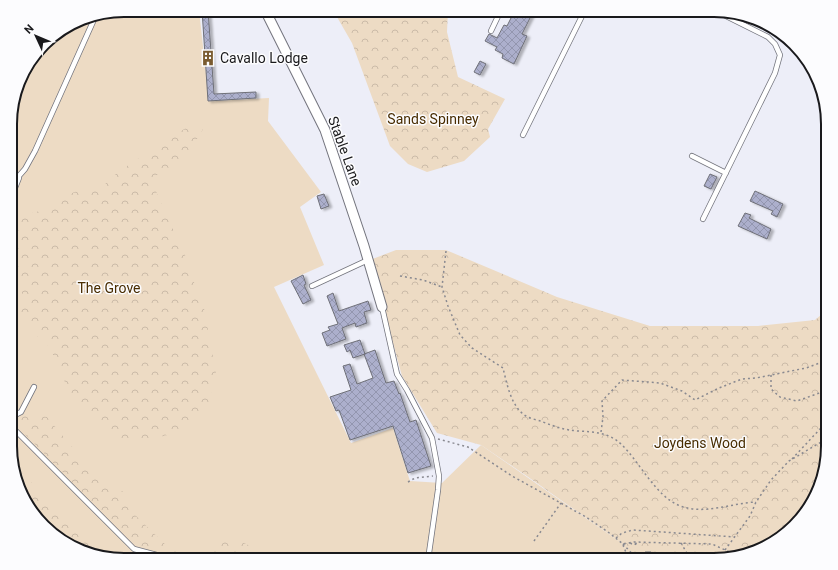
<svg xmlns="http://www.w3.org/2000/svg" width="838" height="570" font-family="Roboto,sans-serif">
<style>
.green{fill:#eddbc4}
.forest{fill:url(#forest-crowns)}
.building{fill:url(#building-cross-hatch);stroke:#6f7078;filter:url(#shadow)}
.lines{fill:none;stroke-linecap:round;stroke-linejoin:round}
.service-casing{stroke:#73747d;stroke-width:6}
.minor-casing{stroke:#73747d;stroke-width:11}
.path{stroke:#898990;stroke-width:1.5;stroke-dasharray:2 3;stroke-linecap:butt}
.service{stroke:#fff;stroke-width:4.5}
.minor{stroke:#fff;stroke-width:9}
.labels{text-anchor:middle;dominant-baseline:central;stroke-width:3;stroke-linejoin:round;paint-order:stroke}
.poi-label{font-size:14px;fill:#19191c;stroke:#fcfcfe;text-anchor:start}
.park-label{font-size:14px;fill:#482c00;stroke:#fcfcfe}
.street-label{font-size:14px;fill:#19191c;stroke:#fcfcfe}
.rim{fill:none;stroke:#19191c;stroke-width:2}
</style>
<defs>
<pattern id="forest-crowns" width="20" height="18" patternUnits="userSpaceOnUse"><rect width="20" height="18" fill="#eddbc4"/><path d="M2 6a3 3 0 1 1 6 0M12 15a3 3 0 1 1 6 0" fill="none" stroke="#cbbba8"/></pattern>
<pattern id="building-cross-hatch" width="8" height="8" patternUnits="userSpaceOnUse"><rect width="8" height="8" fill="#acafcc"/><path d="M0 0l8 8M0 8l8-8" fill="none" stroke="#9396af"/></pattern>
<filter id="shadow"><feDropShadow dx="3" dy="1.5" stdDeviation="1" flood-color="#0004"/></filter>
</defs>
<rect width="100%" height="100%" fill="#edeef8"/>
<!-- green -->
<path class="green" d="M124,10h75l10,91 60,-3 -1,23 53,71 -21,15 24,58 -50,22 77,156 42,-15 17,53 32,2 39,-38 142,99 7,16h-513l-62,-23 -30,-34 -14,-43v-238l3,-13 -3,-3v-97l14,-42 24,-29 38,-22z"/>
<!-- forest -->
<path class="forest" d="M333,10h115l-1,22 11,45 47,22 -17,30 2,8 -26,24 -37,11 -19,-8 -18,-18 -38,-103z
M823,100l5,17v43z
M208,121l-31,51 -11,-5 -11,10 -1,10 35,77 10,36 5,8 12,65 -8,32 -24,26 -29,7 -7,11 -15,-8 -18,-2 -37,-35 -25,-42v-12l-24,-21 -10,-17 8,-7 -8,-19 -3,-69 36,-9 6,-9 26,-11 19,-2 16,-15 70,-45z
M396,250h50l111,47 93,29h108l57,-6 13,-11v144l-23,62 -40,33 -51,12h-84l-7,-16 -92,-65 -50,-34 -44,-12 -35,-57 -32,-116z
M28,412l19,5 27,32 8,15 46,31 5,18 36,35 33,10 12,-16 11,-3h13l13,8 2,7 10,6h-114l-136,-138z
M13,468l13,8 28,32 58,50 -57,-21 -30,-34z"/>
<!-- building -->
<path class="building" d="M202,10h6l6,84 42,-2v6l-48,3z
M515,10h19l-12,24 5,2 -13,28 -12,-6 1,-4 -8,-4 2,-3 -12,-6 4,-7 8,4 7,-13 3,1z
M480,61l6,3 -6,11 -6,-3z
M710,174l7,3 -6,12 -7,-3z
M755,191l28,13 -6,13 -6,-3 2,-3 -23,-10z
M324,194l5,12 -8,3 -4,-13z
M745,213l6,2 -2,3 22,11 -4,10 -29,-13z
M303,275l3,9 -2,1 7,15 -8,4 -12,-23z
M333,293l6,18 29,-10 3,9 -7,2 3,11 -11,4 -1,-4 -13,5 4,11 -19,7 -5,-13 8,-3 -2,-3 10,-3 -11,-28z
M360,340l5,14 -12,4 -3,-8 -3,2 -3,-7z
M375,350l11,33 8,-2 5,13 1,-1 10,29 6,-2 15,46 -23,7 -15,-47 -43,14 -11,-30 -3,1 -6,-14 21,-7 -8,-24 7,-2 7,20 16,-6 -9,-24z
M645,552h6v2h2l-1,6h-8z"/>
<g class="lines">
<defs>
<path id="service" d="M491,31l10,-21
M523,135l62,-125
M692,156l34,17
M11,185l14,-16 10,-18 61,-136
M11,198l8,-20
M703,219l72,-146 5,-18 -5,-11 -7,-7 -54,-27
M312,286l56,-26
M382,307l15,67 10,16 25,48 7,38 -1,14 -10,70
M11,417l10,-5 13,-25
M11,426l123,123 34,9 4,2"/>
<path id="minor" d="M265,10l60,120 39,116 18,61"/>
</defs>
<!-- service casing -->
<use href="#service" class="service-casing"/>
<!-- minor casing -->
<use href="#minor" class="minor-casing"/>
<!-- path -->
<path class="path" d="M446,251l-4,36 6,19 12,29 12,13 31,20c4,16 8,39 23,48 5,3 12,4 17,6 13,5 22,8 35,9 16,1 30,1 43,13 18,17 34,51 57,61 25,11 53,-2 78,-3
M400,276l23,4 19,7
M771,375v14l9,8 17,4 31,-11
M601,432l2,-15 -1,-16 20,-21 38,3 22,8 13,9 24,-12 23,-9 14,-1 50,-10 22,-8
M438,439l30,8 44,29 74,41 22,15 15,12 11,-2 78,2 24,11
M792,459l28,-30 8,-4
M408,482l7,-4 18,-2
M616,538l6,-5 11,-3 102,7
M534,541l27,-38
M630,543l3,1 5,-1 -4,2z
M681,543l10,17
M623,544l15,16
M623,545l6,15
M725,550l25,-34 6,-14 15,-22 18,-19 39,-23"/>
<!-- service -->
<use href="#service" class="service"/>
<!-- minor -->
<use href="#minor" class="minor"/>
</g>
<!-- icons -->
<defs>
<symbol id="building-bare" viewBox="-9 -9 18 18"><path d="M-4-6H4V6H1V3H-1V6H-4ZM-2.5-4.3h1.7v1.8h-1.7ZM.8-4.3h1.7v1.8H.8ZM-2.5-1h1.7V.8h-1.7ZM.8-1h1.7V.8H.8Z" fill="#7a5b30" stroke="#fcfcfe" stroke-width="2.5" paint-order="stroke"/></symbol>
</defs>
<g fill-rule="evenodd">
<use href="#building-bare" x="197" y="47" width="22" height="22"/>
</g>
<g class="labels">
<!-- poi labels -->
<g class="poi-label">
<text x="220" y="58">Cavallo Lodge</text>
</g>
<!-- park labels -->
<g class="park-label">
<text x="433" y="119">Sands Spinney</text>
<text x="109" y="288">The Grove</text>
<text x="700" y="443">Joydens Wood</text>
</g>
<!-- street labels -->
<g class="street-label">
<text transform="translate(345 151) rotate(70)">Stable Lane</text>
</g>
</g>
<!-- crop -->
<path d="M0 0H838V570H0ZM124 17H714A107 107 0 0 1 821 124V446A107 107 0 0 1 714 553H124A107 107 0 0 1 17 446V124A107 107 0 0 1 124 17Z" fill="#fcfcfe" fill-rule="evenodd"/>
<path class="rim" d="M124 17H714A107 107 0 0 1 821 124V446A107 107 0 0 1 714 553H124A107 107 0 0 1 17 446V124A107 107 0 0 1 124 17Z"/>
<!-- north arrow -->
<g transform="translate(36 36) rotate(314)" stroke="#fcfcfe" stroke-width="3" paint-order="stroke">
<path d="M0-3L7 15L0 10L-7 15Z" fill="#19191c"/>
<text y="-6" font-size="11" font-weight="bold" text-anchor="middle" fill="#19191c">N</text>
</g>
</svg>
